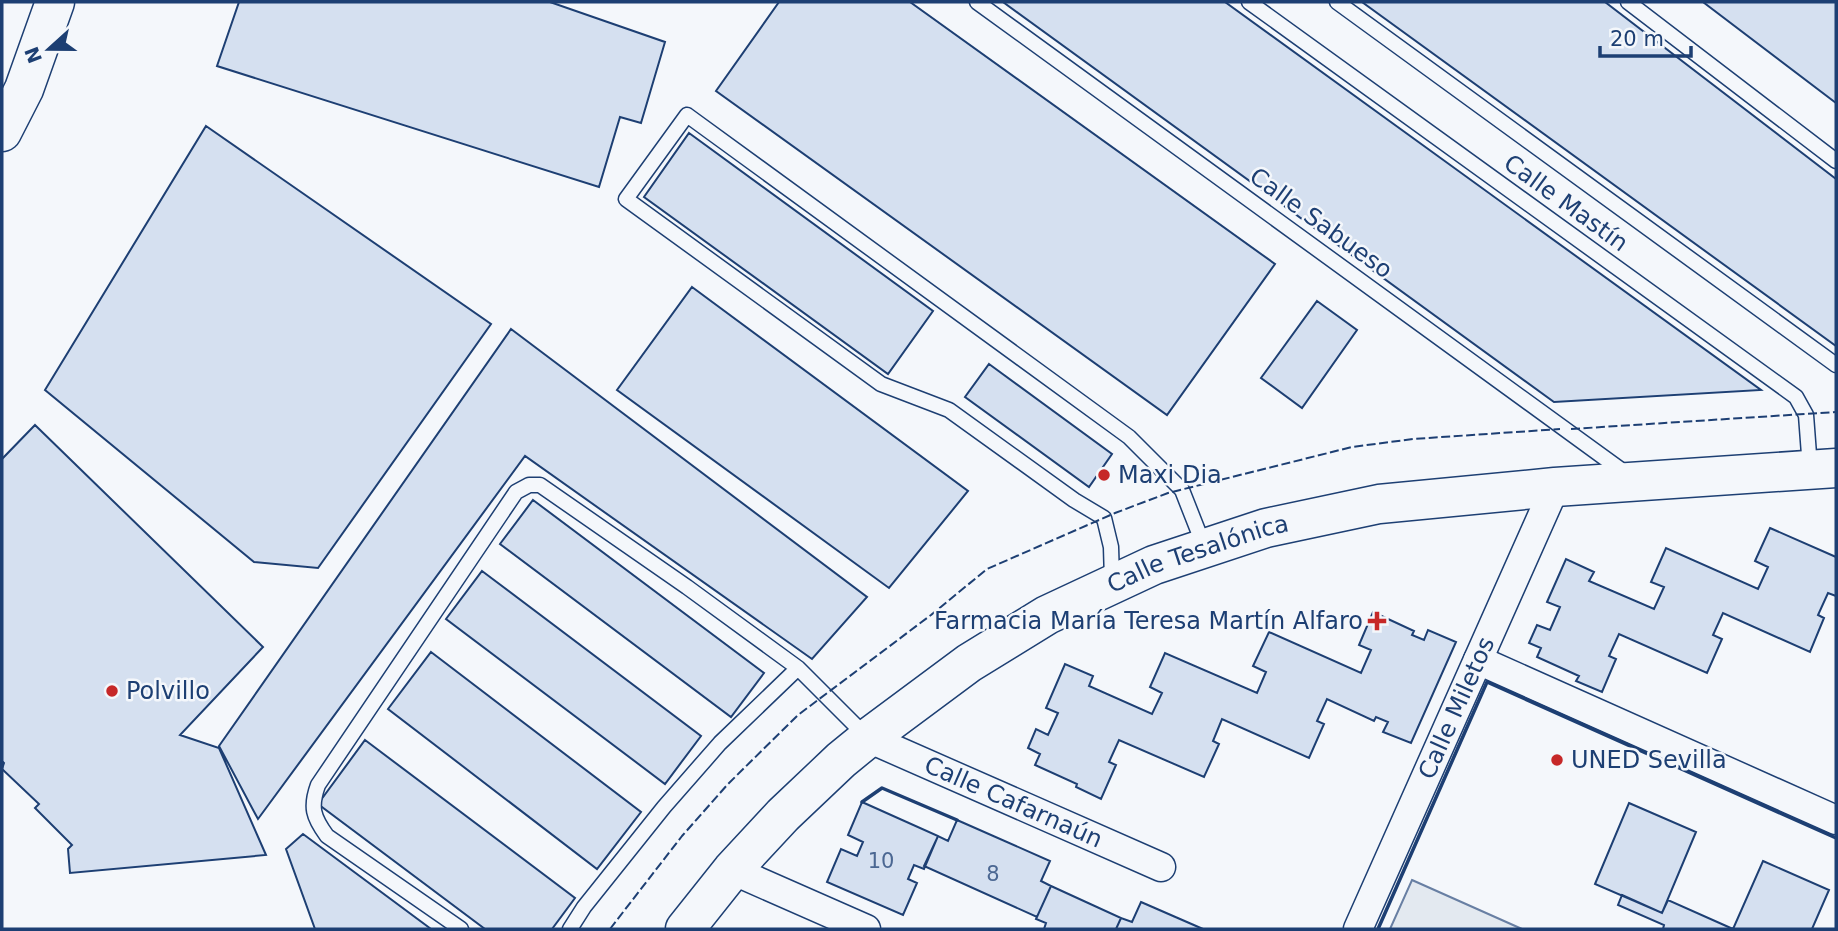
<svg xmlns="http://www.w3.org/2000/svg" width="1838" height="931" font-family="'DejaVu Sans',sans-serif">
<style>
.green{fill:#e3e9f0;stroke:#687fa3;stroke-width:2}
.building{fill:#d5e0f0;stroke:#1d3f73;stroke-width:2}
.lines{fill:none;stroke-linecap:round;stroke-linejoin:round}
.lane-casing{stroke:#1d3f73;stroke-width:17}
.street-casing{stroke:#1d3f73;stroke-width:31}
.secondary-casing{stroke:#1d3f73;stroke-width:41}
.lane{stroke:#f4f7fb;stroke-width:14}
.street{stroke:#f4f7fb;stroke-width:28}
.secondary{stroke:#f4f7fb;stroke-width:38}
.fence{stroke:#1d3f73;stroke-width:2;stroke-dasharray:9 3.5;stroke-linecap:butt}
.wall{stroke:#1d3f73;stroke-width:3.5}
.poi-dot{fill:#c62828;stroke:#f4f7fb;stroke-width:2.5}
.labels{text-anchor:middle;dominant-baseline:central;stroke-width:5;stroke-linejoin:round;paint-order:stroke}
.number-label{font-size:21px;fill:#4b6792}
.street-label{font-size:24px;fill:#1d3f73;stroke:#f4f7fb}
.poi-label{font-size:24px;fill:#1d3f73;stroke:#f4f7fb;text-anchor:start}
</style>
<rect width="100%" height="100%" fill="#f4f7fb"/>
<!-- green -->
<path class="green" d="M1412,880l110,49h-132z"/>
<!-- building -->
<path class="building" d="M239,2h311l115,40 -24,81 -21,-6 -21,70 -382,-121z
M779,2h131l365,262 -108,151 -451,-324z
M1003,2h222l536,388 -207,12z
M1362,2h243l231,177v167z
M1703,2h133v101z
M206,126l285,198 -173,244 -64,-6 -209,-172z
M689,133l244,178 -45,63 -244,-177z
M692,287l276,204 -79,97 -272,-198z
M1317,301l40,29 -55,78 -41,-30z
M511,329l356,268 -55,62 -287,-203 -267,363 -39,-73z
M989,364l123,90 -23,33 -124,-90z
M35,425l228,222 -83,88 39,13 47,107 -196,18 -2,-24 4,-4 -37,-37 4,-4 -37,-35 2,-6 -2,-2v-302z
M533,500l231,173 -33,44 -231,-173z
M1770,528l66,29v39l-8,-3 -10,22 6,3 -14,34 -87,-39 -10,22 9,4 -15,34 -88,-39 -10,22 7,3 -14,33 -26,-11 3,-5 -42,-19 4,-9 -12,-5 8,-18 13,5 10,-23 -13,-5 19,-43 28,13 -5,9 65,28 10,-22 -13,-5 15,-34 92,41 10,-22 -13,-6z
M482,571l219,165 -36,48 -219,-165z
M1373,612l41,19 -2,4 12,5 4,-10 28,12 -45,101 -28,-11 5,-10 -12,-5 -2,4 -47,-22 -10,22 7,3 -15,34 -87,-39 -9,22 6,3 -15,33 -85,-37 -10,22 7,3 -15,34 -25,-12 1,-3 -42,-19 5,-11 -12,-6 8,-19 12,6 10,-22 -12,-5 19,-44 28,12 -4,10 63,28 10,-21 -12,-6 15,-34 92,40 9,-21 -13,-6 16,-34 92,41 10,-23 -12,-5z
M431,652l210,160 -44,57 -209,-160z
M365,740l210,158 -23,31h-67l-167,-125z
M862,802l76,34 -14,33 -10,-4 -6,14 9,4 -14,32 -76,-33 14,-33 16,7 6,-14 -15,-7z
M1629,803l67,29 -34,81 -67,-29z
M957,820l93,41 -9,20 10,5 -14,31 -113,-51 14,-30 10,5z
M303,834l128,95h-116l-29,-80z
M1763,861l66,29 -17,39h-79z
M1051,886l70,32 -5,11h-72l2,-6 -10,-4z
M1622,895l40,18 6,-13 65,29h-70l1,-4 -46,-20z
M1141,902l62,27h-87l5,-11 11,4z"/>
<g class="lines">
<defs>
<path id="lane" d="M977,2l651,473
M1249,2l547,395 10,18 4,53
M1337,2l499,363
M1628,2l208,159
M1112,580l-1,-33 -7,-29 -30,-18 -125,-90 -68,-26 -255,-185 61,-84 442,322 53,53 22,56
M461,929l-134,-93c-14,-19 -17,-29 -9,-51l198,-293 13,-7h11l147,102 111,81 69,69
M570,929l14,-22 80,-100 56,-64 78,-75"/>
<g id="street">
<path d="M1478,660l358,160"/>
<path id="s1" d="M868,738l293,129"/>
<path d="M732,870l134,59"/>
<path id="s2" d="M1358,929l197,-442"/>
</g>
<g id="secondary">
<path d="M2,132l22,-43 31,-87"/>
<path id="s3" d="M685,929l47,-59 51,-55 58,-55 27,-22 101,-75 78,-48 107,-50 112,-37 113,-24 176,-17 281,-19"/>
</g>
</defs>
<!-- lane casing -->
<use href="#lane" class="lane-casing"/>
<!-- street casing -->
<use href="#street" class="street-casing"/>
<!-- secondary casing -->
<use href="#secondary" class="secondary-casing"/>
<!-- lane -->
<use href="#lane" class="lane"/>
<!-- street -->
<use href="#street" class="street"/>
<!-- secondary -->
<use href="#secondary" class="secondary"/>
<!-- fence -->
<path class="fence" d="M1571,429l265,-17
M610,929l72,-93 46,-52 70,-69 133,-100 56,-46 128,-56 53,-20 184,-46 61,-8 147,-10"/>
<!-- wall -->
<path class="wall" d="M862,802l20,-14 75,32
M1378,929l109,-247 349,156"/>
</g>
<!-- markers -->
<g class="poi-dot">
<circle cx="1104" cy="475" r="7"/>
<path d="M1373.5 610.5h7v7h7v7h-7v7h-7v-7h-7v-7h7z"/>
<circle cx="112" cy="691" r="7"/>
<circle cx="1557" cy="760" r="7"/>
</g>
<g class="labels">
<!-- number labels -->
<g class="number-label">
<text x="881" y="861">10</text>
<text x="993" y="874">8</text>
</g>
<!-- street labels -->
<g class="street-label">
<text transform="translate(1566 203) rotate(36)">Calle Mastín</text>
<text transform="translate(1321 223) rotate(36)">Calle Sabueso</text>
<text stroke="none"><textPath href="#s3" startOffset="646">Calle Tesalónica</textPath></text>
<text stroke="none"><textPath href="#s2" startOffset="242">Calle Miletos</textPath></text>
<text stroke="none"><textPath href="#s1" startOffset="159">Calle Cafarnaún</textPath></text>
</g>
<!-- poi labels -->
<g class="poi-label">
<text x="1118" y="475">Maxi Dia</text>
<text x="1363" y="621" text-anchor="end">Farmacia María Teresa Martín Alfaro</text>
<text x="126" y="691">Polvillo</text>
<text x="1571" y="760">UNED Sevilla</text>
</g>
</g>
<!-- border -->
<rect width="1838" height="931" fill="none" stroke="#1d3f73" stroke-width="7"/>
<!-- north arrow -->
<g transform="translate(49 49) rotate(249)" stroke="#f4f7fb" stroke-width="5" paint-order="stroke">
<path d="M0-5L12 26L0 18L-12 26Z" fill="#1d3f73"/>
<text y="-10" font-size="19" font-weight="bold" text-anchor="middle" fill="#1d3f73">N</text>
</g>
<!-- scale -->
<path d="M1600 46v10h91v-10" fill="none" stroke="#1d3f73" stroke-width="3.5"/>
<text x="1610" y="46" font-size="21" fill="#1d3f73" stroke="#f4f7fb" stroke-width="5" paint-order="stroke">20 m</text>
</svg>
